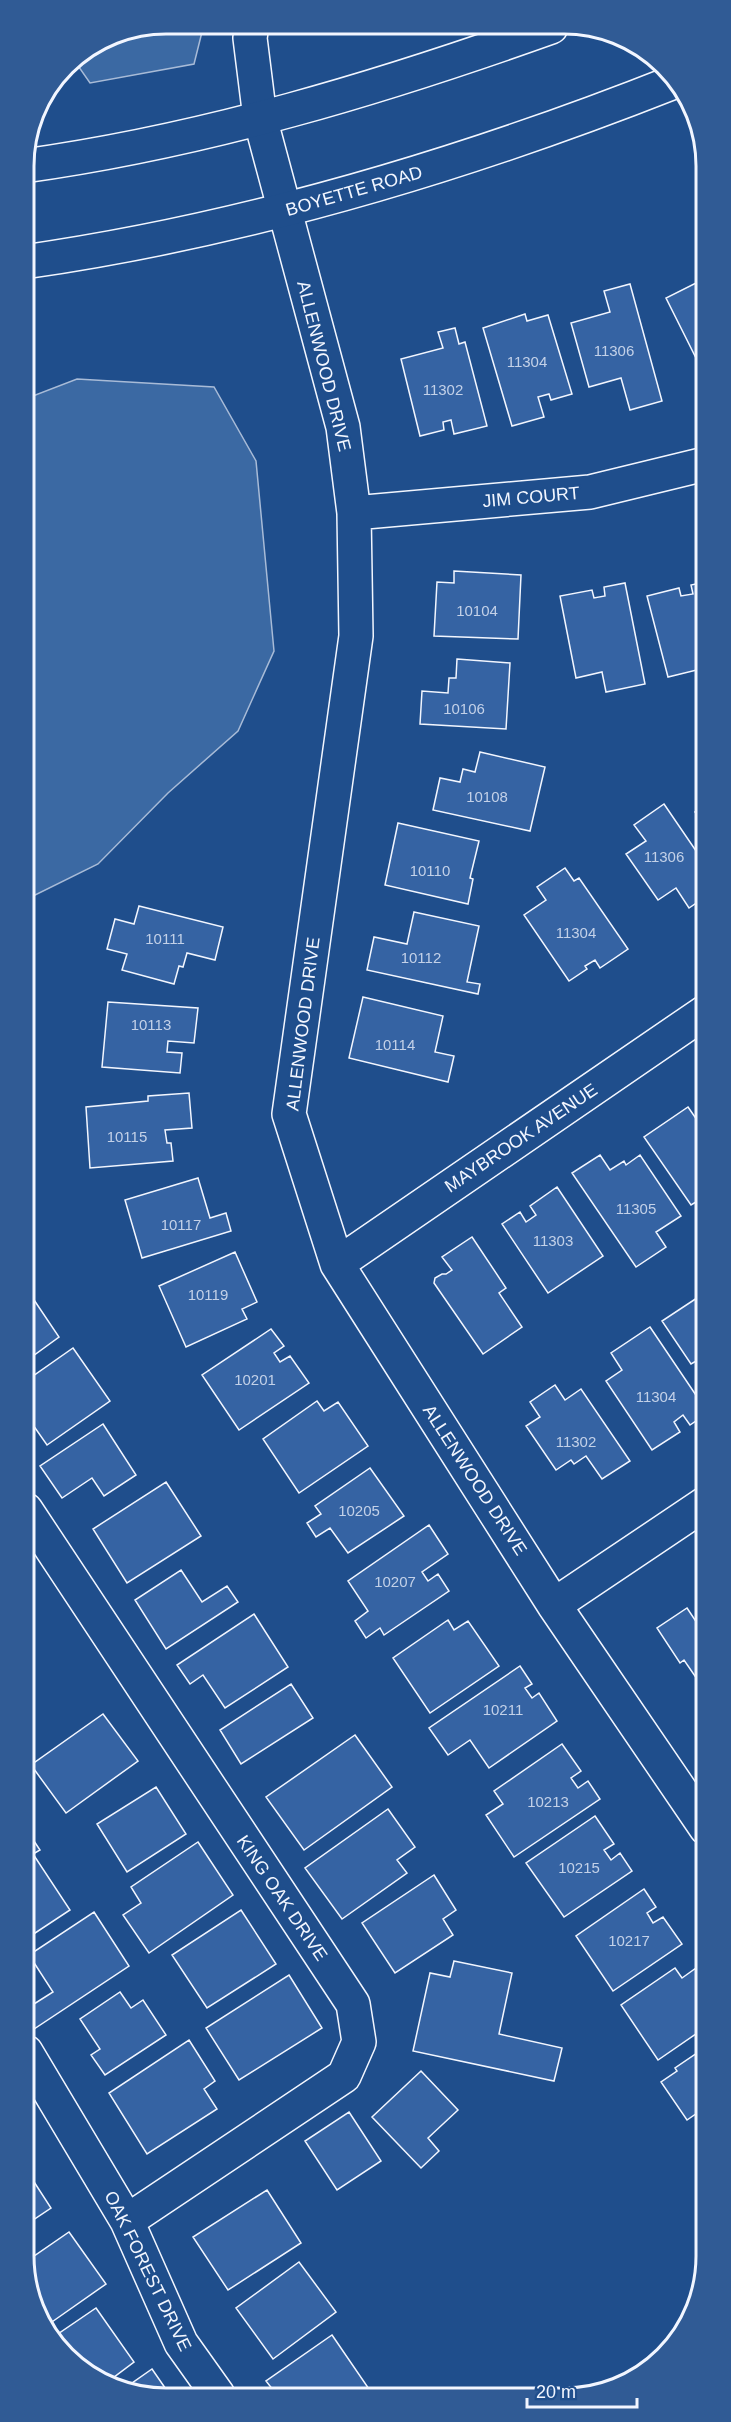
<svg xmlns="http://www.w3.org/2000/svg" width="731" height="2422" font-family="Helvetica,sans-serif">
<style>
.water{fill:#3b69a3;stroke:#a8bbd7;stroke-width:1.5}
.building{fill:#3563a3;stroke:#f2f6ff;stroke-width:1.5}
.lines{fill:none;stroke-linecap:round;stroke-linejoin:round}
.minor-casing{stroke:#f2f6ff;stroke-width:36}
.major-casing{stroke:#f2f6ff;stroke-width:36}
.minor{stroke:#1f4e8c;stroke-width:33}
.major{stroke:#1f4e8c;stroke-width:33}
.labels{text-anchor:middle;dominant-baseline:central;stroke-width:4.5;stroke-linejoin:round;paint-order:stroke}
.number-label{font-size:15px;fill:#c3d1e8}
.street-label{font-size:18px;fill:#f2f6ff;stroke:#1f4e8c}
.rim{fill:none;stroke:#f2f6ff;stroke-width:3}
</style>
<rect width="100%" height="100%" fill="#1f4e8c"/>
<!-- water -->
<path class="water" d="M167,24h37l-10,40 -104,19 -16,-23 39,-25z
M77,379l137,8 42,74 18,190 -36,80 -70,62 -70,71 -73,36v-501z"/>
<!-- building -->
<path class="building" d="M704,279l1,92 -2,1 -37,-74z
M630,284l32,117 -32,9 -9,-32 -32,9 -18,-64 39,-11 -6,-21z
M525,314l2,7 21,-6 24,79 -21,6 -2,-6 -11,3 6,20 -32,9 -29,-98z
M455,328l4,16 6,-2 22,84 -33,8 -3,-14 -8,2 1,8 -24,6 -19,-77 42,-11 -5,-16z
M454,571l67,4 -3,64 -84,-3 3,-54 17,1z
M705,582v86l-37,9 -21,-81 32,-8 2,8 12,-2 -2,-9z
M625,583l20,101 -39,8 -4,-20 -26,6 -16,-82 32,-6 2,8 11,-2 -1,-9z
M457,659l53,4 -4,66 -86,-5 2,-33 26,2 1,-15h7z
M480,752l65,15 -15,64 -97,-21 7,-32 20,4 3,-13 12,3z
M664,804l41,60v33l-16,11 -13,-20 -18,12 -32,-46 20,-13 -12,-16z
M705,805v22l-10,-15z
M398,823l81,18 -9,37 3,1 -5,25 -83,-19z
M565,868l9,13 5,-3 49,71 -28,19 -5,-8 -10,6 2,3 -18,12 -45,-66 22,-15 -9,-13z
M139,906l84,21 -8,33 -28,-7 -4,14 -4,-1 -5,18 -52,-14 5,-16 -20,-5 8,-30 19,5z
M414,912l65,14 -12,56 13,2 -2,10 -111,-24 7,-33 33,7z
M363,997l80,19 -8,36 19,4 -6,26 -99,-24z
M108,1002l90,6 -4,35 -26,-2 -1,11 15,1 -2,20 -78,-6z
M189,1093l3,35 -27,2 2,13h4l2,18 -83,7 -4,-61 62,-6v-5z
M688,1107l9,13 8,-5 1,81 -15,9 -47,-68z
M600,1155l10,15 14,-9 2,4 14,-10 41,61 -25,16 10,15 -30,20 -64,-94z
M198,1178l12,40 16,-5 5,18 -89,27 -17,-58z
M557,1187l46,69 -55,37 -46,-69 18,-12 6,10 10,-7 -6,-9z
M472,1237l34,51 -7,5 23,34 -39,27 -49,-71 1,-5 7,-4h4l6,-4 -10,-13z
M235,1252l22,50 -15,7 5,10 -61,28 -27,-61z
M26,1288l33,49 -33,24z
M706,1292v79l-8,-11 -7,4 -29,-43z
M650,1327l56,83v4l-16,11 -7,-10 -9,7 6,10 -28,18 -46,-69 16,-11 -11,-17z
M271,1329l13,17 -10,7 6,9 10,-6 19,27 -70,47 -37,-55z
M73,1348l37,53 -63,44 -21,-30v-34z
M555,1385l10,15 16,-11 49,72 -28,18 -16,-23 -12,8 -3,-4 -15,10 -30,-44 14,-9 -10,-15z
M317,1401l7,10 14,-9 30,44 -69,47 -36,-54z
M103,1424l33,51 -32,21 -12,-18 -30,20 -22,-32z
M370,1468l34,48 -56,37 -18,-25 -14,9 -9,-14 14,-9 -6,-8z
M166,1482l35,54 -74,47 -34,-54z
M429,1525l19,29 -26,18 6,9 10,-7 11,17 -65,44 -4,-7 -14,10 -11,-17 13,-10 -20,-30z
M181,1570l21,32 25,-16 11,16 -72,47 -31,-49z
M687,1608l12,18 7,-5v71l-22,-32 -4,3 -23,-35z
M254,1614l34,53 -63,41 -22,-33 -13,9 -13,-19z
M448,1620l6,10 14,-9 31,45 -69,47 -37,-55z
M520,1666l12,18 -7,4 7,10 7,-5 18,28 -68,47 -19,-28 -22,15 -19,-27z
M291,1684l22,34 -72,46 -21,-34z
M103,1714l35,47 -72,52 -35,-48z
M355,1735l37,52 -88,63 -38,-53z
M562,1744l19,27 -10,7 7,10 10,-7 12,18 -86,58 -28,-42 17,-11 -9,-13z
M156,1787l30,47 -59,38 -30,-48z
M388,1809l27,38 -18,13 10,13 -65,46 -37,-51z
M595,1816l19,28 -10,6 7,10 9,-7 12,18 -68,46 -38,-54z
M26,1829l14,21 -7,4 37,56 -44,29z
M198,1842l35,53 -84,58 -26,-38 18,-12 -10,-16z
M434,1875l22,35 -13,9 10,16 -58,38 -33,-50z
M644,1889l12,18 -9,6 6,10 10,-6 19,27 -69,47 -37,-55z
M241,1910l35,54 -69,44 -35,-53z
M94,1912l35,54 -98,65 -5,-7v-15l27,-17 -24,-37z
M454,1961l58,12 -13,61 63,14 -8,33 -141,-30 17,-78 20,4z
M675,1968l7,10 14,-10 10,15v44l-48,33 -37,-55z
M289,1975l33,53 -83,52 -33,-52z
M120,1992l11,16 12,-8 23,35 -61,40 -14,-20 9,-6 -20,-30z
M189,2040l26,41 -11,8 13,20 -70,45 -38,-61z
M706,2047l1,67 -4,-5 -16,11 -26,-38 16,-11 -2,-3z
M421,2071l37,39 -30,28 11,13 -18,17 -49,-51z
M349,2112l32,49 -44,29 -32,-49z
M27,2171l24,37 -24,16z
M267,2190l34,53 -73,47 -35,-53z
M69,2232l37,52 -57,40 -22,-41v-22z
M299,2262l37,50 -63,47 -37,-51z
M96,2308l38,54 -24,18 -44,-24 -11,-20z
M332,2335l37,54 -8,6h-84l-11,-14z
M152,2369l18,26h-31l-14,-7z"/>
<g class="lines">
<defs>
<path id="minor" d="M252,25l-2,13 10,80 83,309 11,86 2,123 -67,478 48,150 217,341 152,223
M354,513l236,-21 115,-28
M337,1264l368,-252
M26,1510l327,494 6,38 -15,34 -217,145
M554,1605l152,-102
M26,2052l101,169 54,122 37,52"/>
<path id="major" d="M24,166c180,-25 356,-78 527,-139
M24,262c224,-32 440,-97 650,-180"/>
</defs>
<!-- minor casing -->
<use href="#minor" class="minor-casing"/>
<!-- major casing -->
<use href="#major" class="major-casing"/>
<!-- minor -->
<use href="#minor" class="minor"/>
<!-- major -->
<use href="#major" class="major"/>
</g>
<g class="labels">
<!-- number labels -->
<g class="number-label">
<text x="614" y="350">11306</text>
<text x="527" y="361">11304</text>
<text x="443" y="389">11302</text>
<text x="477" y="610">10104</text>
<text x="464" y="708">10106</text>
<text x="487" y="796">10108</text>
<text x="664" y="856">11306</text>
<text x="430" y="870">10110</text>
<text x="576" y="932">11304</text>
<text x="165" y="938">10111</text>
<text x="421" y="957">10112</text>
<text x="151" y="1024">10113</text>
<text x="395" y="1044">10114</text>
<text x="127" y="1136">10115</text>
<text x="636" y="1208">11305</text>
<text x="181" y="1224">10117</text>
<text x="553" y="1240">11303</text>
<text x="208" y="1294">10119</text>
<text x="255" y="1379">10201</text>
<text x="656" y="1396">11304</text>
<text x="576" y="1441">11302</text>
<text x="359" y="1510">10205</text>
<text x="395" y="1581">10207</text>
<text x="503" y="1709">10211</text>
<text x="548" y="1801">10213</text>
<text x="579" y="1867">10215</text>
<text x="629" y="1940">10217</text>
</g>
<!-- street labels -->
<g class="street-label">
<text transform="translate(354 191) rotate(-16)">BOYETTE ROAD</text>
<text transform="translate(324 366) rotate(76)">ALLENWOOD DRIVE</text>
<text transform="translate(531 497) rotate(-5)">JIM COURT</text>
<text transform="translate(303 1024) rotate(-83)">ALLENWOOD DRIVE</text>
<text transform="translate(521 1138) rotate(-34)">MAYBROOK AVENUE</text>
<text transform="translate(475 1480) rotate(57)">ALLENWOOD DRIVE</text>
<text transform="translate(282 1898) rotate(56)">KING OAK DRIVE</text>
<text transform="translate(148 2271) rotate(64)">OAK FOREST DRIVE</text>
</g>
</g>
<!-- crop -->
<path d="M0 0H731V2422H0ZM166 34H564A132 132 0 0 1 696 166V2256A132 132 0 0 1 564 2388H166A132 132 0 0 1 34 2256V166A132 132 0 0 1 166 34Z" fill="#305b95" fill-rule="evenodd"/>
<path class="rim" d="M166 34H564A132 132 0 0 1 696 166V2256A132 132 0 0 1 564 2388H166A132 132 0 0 1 34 2256V166A132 132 0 0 1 166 34Z"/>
<!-- scale -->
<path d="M527 2398v9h110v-9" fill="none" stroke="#f2f6ff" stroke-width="3"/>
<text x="536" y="2398" font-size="18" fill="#f2f6ff" stroke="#1f4e8c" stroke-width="4.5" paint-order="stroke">20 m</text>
</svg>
